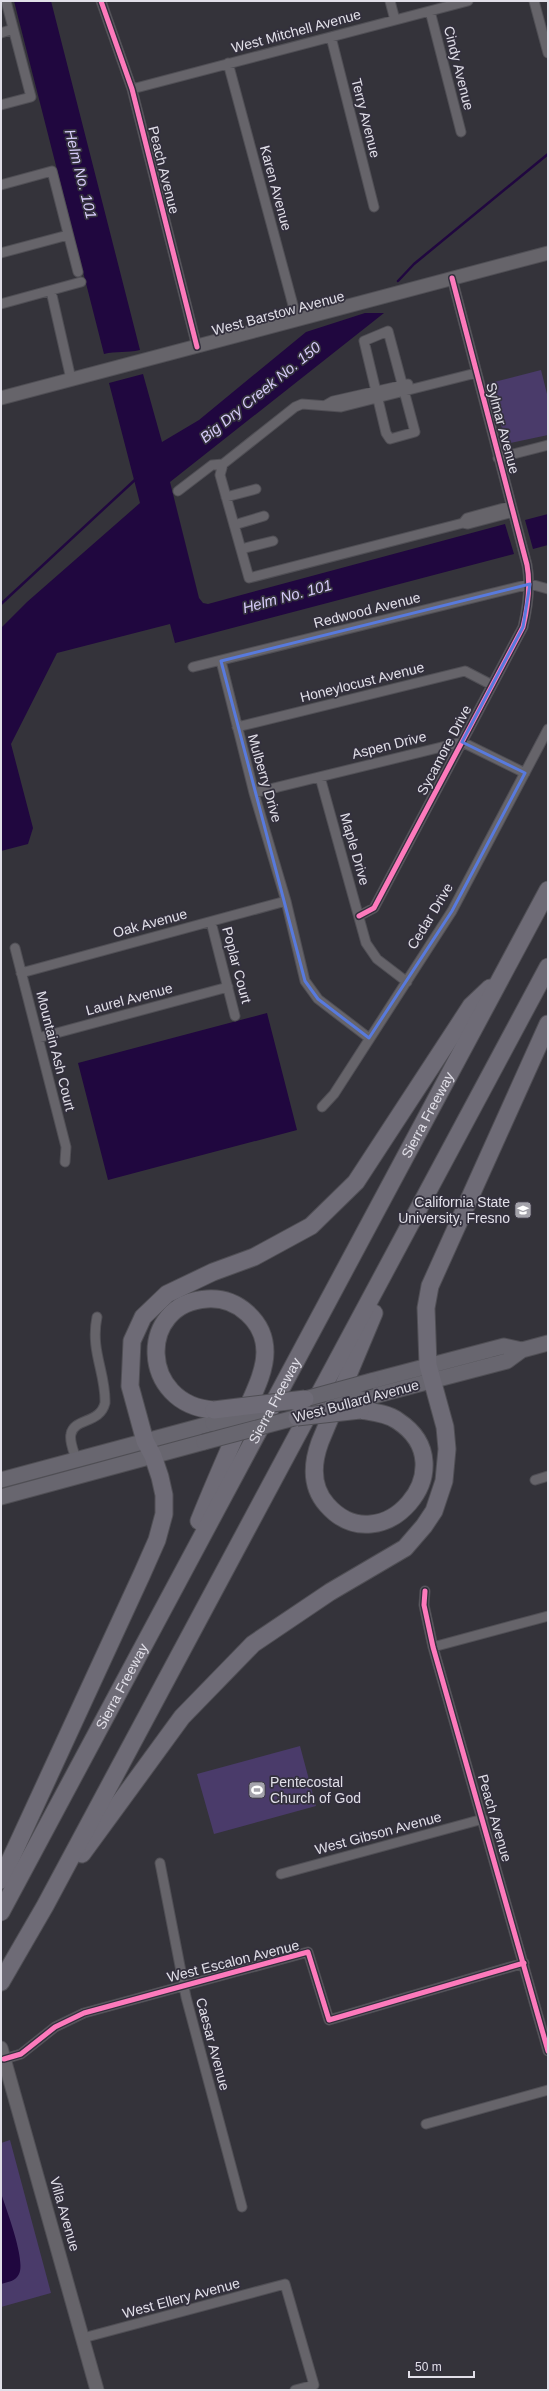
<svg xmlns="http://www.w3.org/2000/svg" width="549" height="2391" font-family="Helvetica,sans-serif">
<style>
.green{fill:#4a3b6a}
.water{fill:#20073f}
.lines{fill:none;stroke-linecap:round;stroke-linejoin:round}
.stream{stroke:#20073f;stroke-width:2.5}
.minor-casing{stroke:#504f55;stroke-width:11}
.secondary-casing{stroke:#504f55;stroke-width:15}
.primary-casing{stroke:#504f55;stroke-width:17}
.motorway-casing{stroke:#504f55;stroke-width:19}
.minor{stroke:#66646a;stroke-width:9}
.secondary{stroke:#66646a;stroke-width:13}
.primary{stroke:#68666f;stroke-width:15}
.motorway{stroke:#6e6b76;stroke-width:17}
.primary-bridge-casing{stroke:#504f55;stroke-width:17;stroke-linecap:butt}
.motorway-bridge-casing{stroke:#504f55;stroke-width:19;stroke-linecap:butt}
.primary-bridge{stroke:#68666f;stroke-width:15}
.motorway-bridge{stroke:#6e6b76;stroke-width:17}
.cycleway-casing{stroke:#33303d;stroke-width:8}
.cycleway{stroke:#fd7abc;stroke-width:5}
.marked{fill:none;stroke:#587add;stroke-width:3;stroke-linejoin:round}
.labels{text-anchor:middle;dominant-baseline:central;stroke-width:3.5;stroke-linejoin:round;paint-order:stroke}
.street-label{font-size:14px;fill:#e1dfe8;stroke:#33303d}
.poi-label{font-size:14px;fill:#e1dfe8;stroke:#33303d;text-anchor:end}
.water-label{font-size:15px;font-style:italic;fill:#d7ccf9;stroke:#33303d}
</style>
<rect width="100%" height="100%" fill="#34333a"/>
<!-- green -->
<path class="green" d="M541,370l7,28v37l-42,9 -16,-61z
M300,1746l16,60 -102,28 -17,-60z
M10,2140l41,153 -50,14v-164z"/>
<!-- water -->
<path class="water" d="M14,1h37l89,349c-13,3 -24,1 -36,4z
M365,313h19l-214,169 29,116 4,5 5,1 297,-80 9,30 -339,89 -5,-19 -113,29 -46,91 22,84 -5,16 -27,7v-223l26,-26 113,-99 -31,-120 34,-9 19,68 37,-22 107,-88z
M548,514v31l-15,4 -8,-29z
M267,1013l30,117 -189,50 -30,-117z
M1,2193c5,16 25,67 18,81 -3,7 -11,8 -18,10z"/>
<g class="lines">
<!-- stream -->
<path class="stream" d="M398,281l16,-17 134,-110
M1,604l136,-126"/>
<defs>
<path id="minor" d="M101,1l31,88 65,258
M390,1l5,19
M534,1l14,52
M430,11l31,121
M1,33l12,-4
M331,37l43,170
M228,63l69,257
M132,89l336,-88
M1,105l30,-8 -25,-96
M1,185l51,-14 26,101
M1,253l67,-18
M51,291l20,88
M1,304l80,-22
M388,331l27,101 -25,7 -4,-6 -22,-92z
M326,405l7,-4 75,-17
M498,458l50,-13
M223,464l-3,11 29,103 214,-55
M178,491l34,-26 11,-1 72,-57 7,-3 39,3 135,-34
M226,497l30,-8
M511,506l-44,12 -4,5 5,1 45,-12
M234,525l30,-9
M241,549l32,-8
M221,661l33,132 32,108 19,80 13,18 51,39
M193,667l337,-83 18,5
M237,727l228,-56 27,14
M320,777l46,166 11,16 30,23
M254,793l208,-51 63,31
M359,916l15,-8 149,-281c5,-21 8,-41 4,-62l-75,-287
M211,922l24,94
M15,948l51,199 -1,15
M21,973l265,-72
M38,1038l190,-51
M322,1107l12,-13 118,-183 96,-182
M76,1459c-2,-7 -7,-18 -5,-25 3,-16 29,-10 34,-31 1,-30 -15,-52 -8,-86
M535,1480l13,-4
M425,1591l-1,14 9,42 115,404
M433,1647l115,-31
M160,1863l26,134 56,210
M281,1874l202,-55
M4,2059l17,-5 34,-27 29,-14 224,-61 21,68 195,-57
M426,2124l122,-34
M83,2338l202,-54 29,101 -19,5"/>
<path id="secondary" d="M1,398l547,-145
M1,2048l96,342"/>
<path id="primary" d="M371,1381l133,-35 18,4 26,-7
M362,1399l145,-38 15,-11
M1,1480l212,-57
M1,1497l203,-55"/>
<g id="motorway">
<path d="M360,1410c12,2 27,3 38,11 70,46 -17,145 -71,84 -16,-18 -15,-41 -7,-63l54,-129"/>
<path d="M199,1521c14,-35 29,-69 44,-103 8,-20 22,-44 22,-66 0,-31 -28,-55 -58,-53 -70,4 -68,106 7,111"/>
<path d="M82,1854l100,-137 71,-73 77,-52 75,-44 19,-22 10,-15 10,-30 3,-32 -2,-22 -17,-62 -2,-57 4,-22 118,-262"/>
<path d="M1,1880l141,-306 15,-34 7,-26v-19l-4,-18 -7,-21 -8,-15 -15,-55 2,-45 11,-24 24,-23 46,-22 41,-15 57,-31 45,-44 115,-176 19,-18"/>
<path id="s1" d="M1,1912l547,-1022"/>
<path d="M1,1982l44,-76 503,-939"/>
</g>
</defs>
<!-- minor casing -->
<use href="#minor" class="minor-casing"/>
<!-- secondary casing -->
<use href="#secondary" class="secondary-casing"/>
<!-- primary casing -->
<use href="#primary" class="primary-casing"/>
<!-- motorway casing -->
<use href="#motorway" class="motorway-casing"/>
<!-- minor -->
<use href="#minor" class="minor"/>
<!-- secondary -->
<use href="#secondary" class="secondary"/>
<!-- primary -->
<use href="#primary" class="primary"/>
<!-- motorway -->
<use href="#motorway" class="motorway"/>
<defs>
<path id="primary-bridge" d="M294,1402l77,-21
M330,1408l32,-9
M213,1423l50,-13
M204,1442l105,-28"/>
<path id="motorway-bridge" d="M214,1410l91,-11
M297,1417l63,-7"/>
</defs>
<!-- primary-bridge casing -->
<use href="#primary-bridge" class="primary-bridge-casing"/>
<!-- motorway-bridge casing -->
<use href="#motorway-bridge" class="motorway-bridge-casing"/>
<!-- primary-bridge -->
<use href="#primary-bridge" class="primary-bridge"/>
<!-- motorway-bridge -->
<use href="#motorway-bridge" class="motorway-bridge"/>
<defs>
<path id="cycleway" d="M101,1l31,88 65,258
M359,916l15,-8 149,-281c5,-21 8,-41 4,-62l-75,-287
M425,1591l-1,14 9,42 115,404
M4,2059l17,-5 34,-27 29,-14 224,-61 21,68 195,-57"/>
</defs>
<!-- cycleway casing -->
<use href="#cycleway" class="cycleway-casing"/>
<!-- cycleway -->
<use href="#cycleway" class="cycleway"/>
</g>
<!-- marked area -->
<path class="marked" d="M530,584l-7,43 -61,115 63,31 -73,138 -83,127 -51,-39 -13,-18 -84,-320z"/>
<!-- icons -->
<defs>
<symbol id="university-square" viewBox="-11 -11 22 22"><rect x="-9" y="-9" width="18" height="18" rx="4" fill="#a4a3ab" stroke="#33303d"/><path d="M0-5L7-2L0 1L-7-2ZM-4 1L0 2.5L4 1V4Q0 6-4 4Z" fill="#fff"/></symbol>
<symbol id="stadium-square" viewBox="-11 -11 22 22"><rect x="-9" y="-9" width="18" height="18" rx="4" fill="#a4a3ab" stroke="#33303d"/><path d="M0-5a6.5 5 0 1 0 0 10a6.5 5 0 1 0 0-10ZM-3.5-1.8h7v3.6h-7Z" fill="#fff"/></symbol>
</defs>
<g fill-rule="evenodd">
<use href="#university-square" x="513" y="1200" width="20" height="20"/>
<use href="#stadium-square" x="247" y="1780" width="20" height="20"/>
</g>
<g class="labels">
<!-- street labels -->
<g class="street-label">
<text transform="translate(296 31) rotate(-15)">West Mitchell Avenue</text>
<text transform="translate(459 68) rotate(76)">Cindy Avenue</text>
<text transform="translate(366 118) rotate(76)">Terry Avenue</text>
<text transform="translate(164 170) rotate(76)">Peach Avenue</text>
<text transform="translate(276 188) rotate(75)">Karen Avenue</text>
<text transform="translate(278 313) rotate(-15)">West Barstow Avenue</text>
<text transform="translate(503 428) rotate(75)">Sylmar Avenue</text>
<text transform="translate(367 610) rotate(-14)">Redwood Avenue</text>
<text transform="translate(362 682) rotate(-14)">Honeylocust Avenue</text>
<text transform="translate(389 745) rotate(-14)">Aspen Drive</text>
<text transform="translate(444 750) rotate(-62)">Sycamore Drive</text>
<text transform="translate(265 778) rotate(74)">Mulberry Drive</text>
<text transform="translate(355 849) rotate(74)">Maple Drive</text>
<text transform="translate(430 916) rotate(-59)">Cedar Drive</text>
<text transform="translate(150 923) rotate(-15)">Oak Avenue</text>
<text transform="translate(237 965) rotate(75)">Poplar Court</text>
<text transform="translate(129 999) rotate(-15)">Laurel Avenue</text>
<text transform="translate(56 1051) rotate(76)">Mountain Ash Court</text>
<text stroke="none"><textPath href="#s1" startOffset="904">Sierra Freeway</textPath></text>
<text stroke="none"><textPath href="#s1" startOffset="580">Sierra Freeway</textPath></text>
<text transform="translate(356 1401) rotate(-15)">West Bullard Avenue</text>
<text stroke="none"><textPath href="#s1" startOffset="256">Sierra Freeway</textPath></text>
<text transform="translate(495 1818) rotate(74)">Peach Avenue</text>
<text transform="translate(378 1833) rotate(-15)">West Gibson Avenue</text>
<text transform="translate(233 1961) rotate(-14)">West Escalon Avenue</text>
<text transform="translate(213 2044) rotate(75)">Caesar Avenue</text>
<text transform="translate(65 2214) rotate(74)">Villa Avenue</text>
<text transform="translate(181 2298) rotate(-15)">West Ellery Avenue</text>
</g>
<!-- poi labels -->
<g class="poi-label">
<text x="510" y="1202">California State<tspan x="510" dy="16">University, Fresno</tspan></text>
<text x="270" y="1782" text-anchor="start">Pentecostal<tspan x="270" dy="16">Church of God</tspan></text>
</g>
<!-- water labels -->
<g class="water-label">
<text transform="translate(81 174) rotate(76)">Helm No. 101</text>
<text transform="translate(260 392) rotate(-39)">Big Dry Creek No. 150</text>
<text transform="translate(287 596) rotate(-15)">Helm No. 101</text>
</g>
</g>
<!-- border -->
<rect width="549" height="2391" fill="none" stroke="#e1dfe8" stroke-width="4"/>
<!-- scale -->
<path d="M409 2371v6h65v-6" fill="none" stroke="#e1dfe8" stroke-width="2"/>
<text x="415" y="2371" font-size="12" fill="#e1dfe8" stroke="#33303d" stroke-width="3" paint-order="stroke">50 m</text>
</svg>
